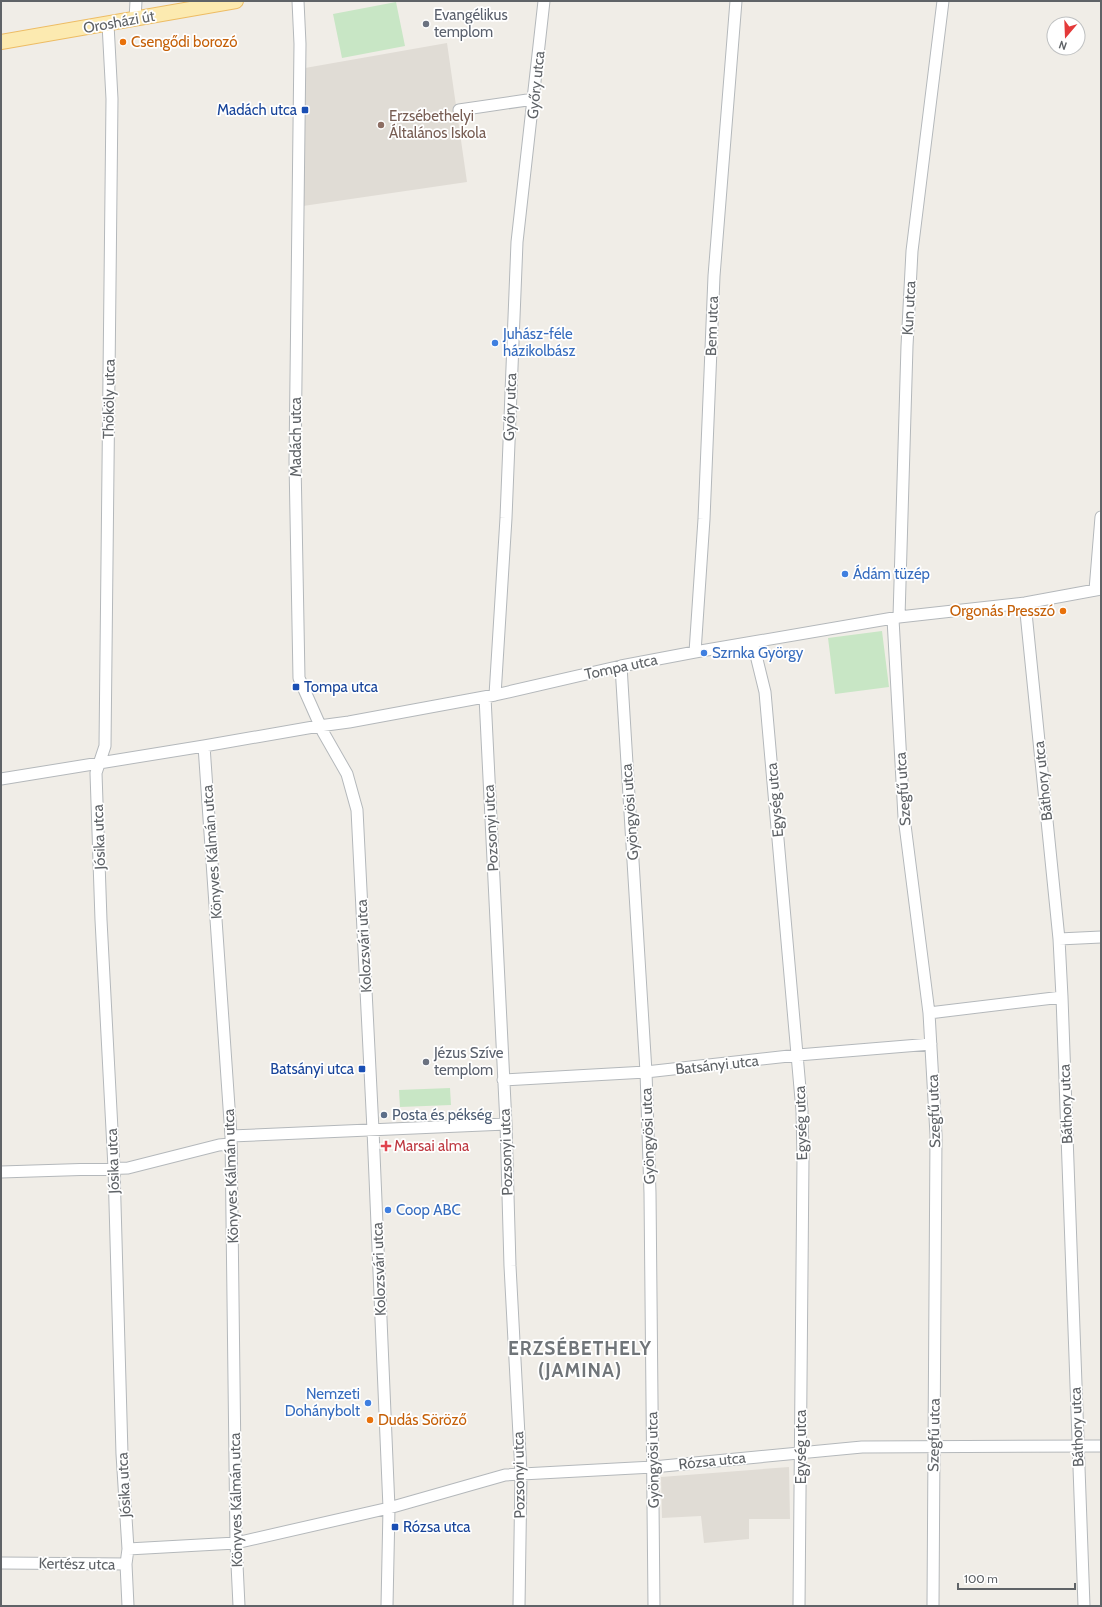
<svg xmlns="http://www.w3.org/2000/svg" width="1102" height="1607" font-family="Cabin,sans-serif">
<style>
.education{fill:#e0dcd5}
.green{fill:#c8e6c5}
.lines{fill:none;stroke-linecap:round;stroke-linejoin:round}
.minor-casing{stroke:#b4b8bb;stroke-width:13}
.major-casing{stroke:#edbc64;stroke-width:16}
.minor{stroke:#fff;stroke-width:11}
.major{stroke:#fceab0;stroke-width:14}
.worship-dot{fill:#6b7280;stroke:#fff;stroke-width:1.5}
.food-dot{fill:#e8710a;stroke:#fff;stroke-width:1.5}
.transit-dot{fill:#1a4fb4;stroke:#fff;stroke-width:1.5}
.education-dot{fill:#8d6e63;stroke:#fff;stroke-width:1.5}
.shop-dot{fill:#3f7fe0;stroke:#fff;stroke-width:1.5}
.service-dot{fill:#5c6f8a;stroke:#fff;stroke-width:1.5}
.health-dot{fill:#e0444e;stroke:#fff;stroke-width:1.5}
.labels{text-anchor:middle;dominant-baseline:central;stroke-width:3.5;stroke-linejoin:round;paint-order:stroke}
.worship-label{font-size:15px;fill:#5b616d;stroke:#fff;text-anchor:start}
.street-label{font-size:15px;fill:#5f6367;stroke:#fff}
.food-label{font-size:15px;fill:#c56008;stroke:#fff;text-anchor:start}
.transit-label{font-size:15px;fill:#164399;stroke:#fff;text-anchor:end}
.education-label{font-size:15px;fill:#785e54;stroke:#fff;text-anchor:start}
.shop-label{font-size:15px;fill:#366cbe;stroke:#fff;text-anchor:start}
.service-label{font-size:15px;fill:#4e5e75;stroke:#fff;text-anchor:start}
.health-label{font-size:15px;fill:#be3a42;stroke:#fff;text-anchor:start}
.district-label{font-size:19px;font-weight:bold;letter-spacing:1px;fill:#707579;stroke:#fff}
</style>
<rect width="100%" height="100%" fill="#f0ede7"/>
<!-- education -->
<path class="education" d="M447,43l20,139 -164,24 2,-138z
M789,1467l1,52h-41v20l-45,4 -3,-27 -39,2 -1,-41z"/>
<!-- green -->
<path class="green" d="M396,2l9,44 -63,12 -9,-44z
M882,631l7,56 -54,7 -7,-56z
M450,1088l1,17 -51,2 -1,-17z"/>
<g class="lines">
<defs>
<path id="minor" d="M298,1l2,43 -5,417 4,217 24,54 24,42 10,36 16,320 16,378 -2,98
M135,19l1,-18
M459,110l75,-11
M1095,590l6,-73
M1025,603l34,336 3,58 22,609
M899,617l8,-271 5,-95 31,-250
M893,619l11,198 25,196 7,122 -3,471
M753,643l12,49 37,419 1,47 -4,448
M695,652l9,-133 10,-243 22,-275
M621,666l25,406 4,121 4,413
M495,695l11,-177 11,-276 27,-241
M485,697l21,427 4,142 11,207 -2,133
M204,746l27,390 5,407 3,63
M1,779l203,-33 115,-20 30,-4 146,-27 126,-29 74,-14 204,-35 126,-14 76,-14
M1059,939l42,-2
M929,1013l133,-16
M503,1080l143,-8 152,-17 133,-11
M231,1136l275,-12
M1,1172l127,-4 91,-23 11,-1
M128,1549l108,-6 153,-35 116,-33 148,-8 209,-20 239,-1
M1,1563l125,1 2,-15 -6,-95 -8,-286 -13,-248 -5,-147 9,-27 7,-647 -4,-75
M126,1564l2,42"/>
<path id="major" d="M1,42l235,-41"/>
</defs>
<!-- minor casing -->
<use href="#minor" class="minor-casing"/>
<!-- major casing -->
<use href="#major" class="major-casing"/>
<!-- minor -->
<use href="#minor" class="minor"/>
<!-- major -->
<use href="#major" class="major"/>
</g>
<!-- markers -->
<g class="worship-dot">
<circle cx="426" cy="24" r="4"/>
<circle cx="426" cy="1062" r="4"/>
</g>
<g class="food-dot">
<circle cx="123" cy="42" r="4"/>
<circle cx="1063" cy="611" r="4"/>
<circle cx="370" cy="1420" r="4"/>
</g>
<g class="transit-dot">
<rect x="301" y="106" width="8" height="8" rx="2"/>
<rect x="292" y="683" width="8" height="8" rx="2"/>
<rect x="358" y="1065" width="8" height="8" rx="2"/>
<rect x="391" y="1523" width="8" height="8" rx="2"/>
</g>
<circle class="education-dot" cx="381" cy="125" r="4"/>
<g class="shop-dot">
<circle cx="495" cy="343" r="4"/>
<circle cx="845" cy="574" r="4"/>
<circle cx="704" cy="653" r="4"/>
<circle cx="388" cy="1210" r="4"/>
<circle cx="368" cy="1403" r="4"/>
</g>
<circle class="service-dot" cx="384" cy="1115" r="4"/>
<path class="health-dot" d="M384 1140h4v4h4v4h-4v4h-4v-4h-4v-4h4z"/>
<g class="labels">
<!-- worship labels -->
<g class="worship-label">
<text x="434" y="15">Evangélikus<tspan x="434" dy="17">templom</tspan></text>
<text x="434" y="1053">Jézus Szíve<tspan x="434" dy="17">templom</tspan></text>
</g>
<!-- street labels -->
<g class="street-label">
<text transform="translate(119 22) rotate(-10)">Orosházi út</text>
<text transform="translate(536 85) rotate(-84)">Győry utca</text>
<text transform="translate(909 308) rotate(-87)">Kun utca</text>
<text transform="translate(712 326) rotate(-88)">Bem utca</text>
<text transform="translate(109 399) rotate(-89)">Thököly utca</text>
<text transform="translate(510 407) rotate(-88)">Győry utca</text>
<text transform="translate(296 437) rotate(-90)">Madách utca</text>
<text transform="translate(621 667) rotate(-12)">Tompa utca</text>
<text transform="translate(1043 781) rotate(-96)">Báthory utca</text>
<text transform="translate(903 789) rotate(-94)">Szegfű utca</text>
<text transform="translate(775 800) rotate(-95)">Egység utca</text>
<text transform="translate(630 812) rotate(-94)">Gyöngyösi utca</text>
<text transform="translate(491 828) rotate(-93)">Pozsonyi utca</text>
<text transform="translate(99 837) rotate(-92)">Jósika utca</text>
<text transform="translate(212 852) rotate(-94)">Könyves Kálmán utca</text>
<text transform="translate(364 946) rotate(-93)">Kolozsvári utca</text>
<text transform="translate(717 1065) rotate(-6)">Batsányi utca</text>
<text transform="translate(1066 1104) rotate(-92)">Báthory utca</text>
<text transform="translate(934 1111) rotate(-92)">Szegfű utca</text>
<text transform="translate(801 1123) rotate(-92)">Egység utca</text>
<text transform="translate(648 1136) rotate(-92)">Gyöngyösi utca</text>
<text transform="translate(506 1152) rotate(-92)">Pozsonyi utca</text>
<text transform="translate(113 1161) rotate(-92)">Jósika utca</text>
<text transform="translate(231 1176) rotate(-92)">Könyves Kálmán utca</text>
<text transform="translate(379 1269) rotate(-92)">Kolozsvári utca</text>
<text transform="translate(1077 1427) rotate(-92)">Báthory utca</text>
<text transform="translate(934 1435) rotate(-89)">Szegfű utca</text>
<text transform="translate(801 1447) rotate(-90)">Egység utca</text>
<text transform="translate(653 1460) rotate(-91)">Gyöngyösi utca</text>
<text transform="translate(712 1461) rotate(-6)">Rózsa utca</text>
<text transform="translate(519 1475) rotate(-91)">Pozsonyi utca</text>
<text transform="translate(124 1485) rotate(-93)">Jósika utca</text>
<text transform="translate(236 1500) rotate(-91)">Könyves Kálmán utca</text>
<text transform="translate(77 1564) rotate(1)">Kertész utca</text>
</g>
<!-- food labels -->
<g class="food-label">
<text x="131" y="42">Csengődi borozó</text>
<text x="1055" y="611" text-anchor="end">Orgonás Presszó</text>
<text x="378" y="1420">Dudás Söröző</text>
</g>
<!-- transit labels -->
<g class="transit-label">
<text x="297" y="110">Madách utca</text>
<text x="304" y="687" text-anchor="start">Tompa utca</text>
<text x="354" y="1069">Batsányi utca</text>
<text x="403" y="1527" text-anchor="start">Rózsa utca</text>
</g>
<!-- education labels -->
<g class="education-label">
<text x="389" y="116">Erzsébethelyi<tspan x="389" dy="17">Általános Iskola</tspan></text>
</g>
<!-- shop labels -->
<g class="shop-label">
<text x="503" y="334">Juhász-féle<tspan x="503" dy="17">házikolbász</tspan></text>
<text x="853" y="574">Ádám tüzép</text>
<text x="712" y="653">Szrnka György</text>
<text x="396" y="1210">Coop ABC</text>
<text x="360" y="1394" text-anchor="end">Nemzeti<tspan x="360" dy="17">Dohánybolt</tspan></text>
</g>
<!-- service labels -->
<g class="service-label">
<text x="392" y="1115">Posta és pékség</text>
</g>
<!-- health labels -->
<g class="health-label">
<text x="394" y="1146">Marsai alma</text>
</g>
<!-- district labels -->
<g class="district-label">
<text x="580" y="1348">ERZSÉBETHELY<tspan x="580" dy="22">(JAMINA)</tspan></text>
</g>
</g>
<!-- border -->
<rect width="1102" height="1607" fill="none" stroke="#5f6367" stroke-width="4"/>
<!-- north arrow -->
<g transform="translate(1066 36) rotate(199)"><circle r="19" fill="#ffffff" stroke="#bfc1c2"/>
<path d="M0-3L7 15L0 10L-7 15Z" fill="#e43a3a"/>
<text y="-6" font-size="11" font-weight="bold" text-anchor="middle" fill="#5f6367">N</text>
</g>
<!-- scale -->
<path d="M958 1583v6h117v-6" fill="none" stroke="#5f6367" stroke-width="2"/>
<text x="964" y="1583" font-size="12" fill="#5f6367" stroke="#ffffff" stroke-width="3" paint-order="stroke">100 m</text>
</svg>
